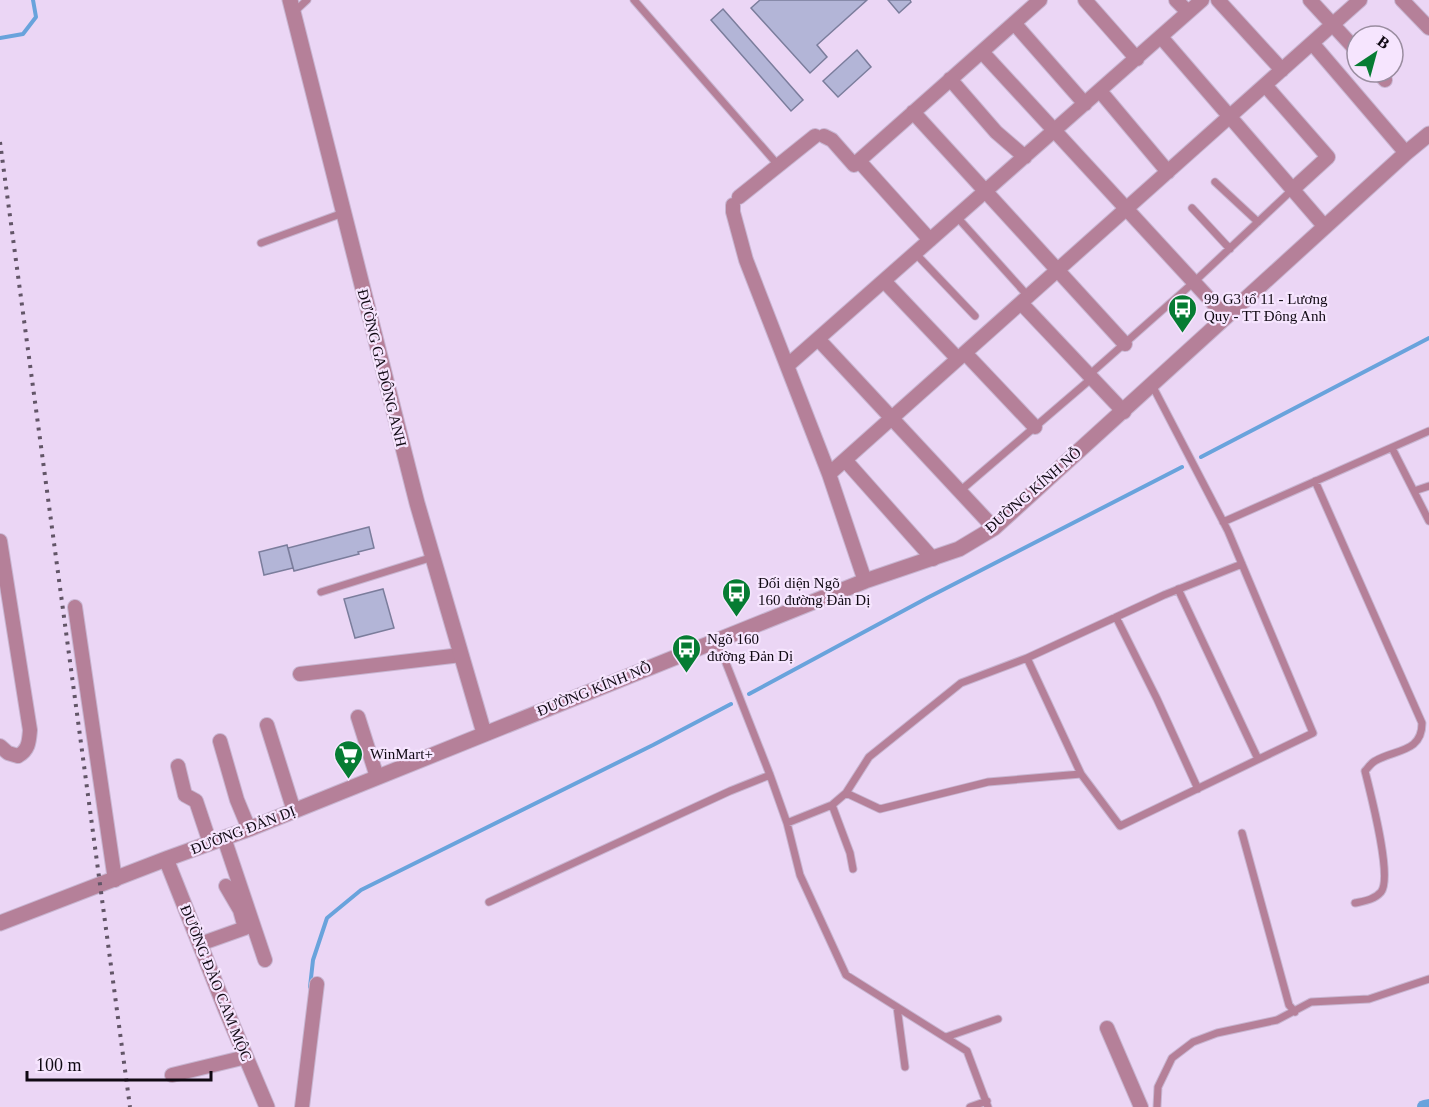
<svg xmlns="http://www.w3.org/2000/svg" width="1429" height="1107" font-family="'Times New Roman',serif">
<style>
.lines{fill:none;stroke-linecap:round;stroke-linejoin:round}
.stream{stroke:#69a3dc;stroke-width:4}
.canal{stroke:#69a3dc;stroke-width:14}
.building{fill:#b3b5d7;stroke:#7b7d9c;stroke-width:1.5}
.service-casing{stroke:#c8b5d1;stroke-width:9}
.minor-casing{stroke:#c8b5d1;stroke-width:16}
.tertiary-casing{stroke:#c8b5d1;stroke-width:17}
.service{stroke:#b58099;stroke-width:7}
.minor{stroke:#b58099;stroke-width:14}
.tertiary{stroke:#b58099;stroke-width:15}
.rail{stroke:#625567;stroke-width:4;stroke-dasharray:3 6;stroke-linecap:butt}
.labels{text-anchor:middle;dominant-baseline:central;stroke-width:4.5;stroke-linejoin:round;paint-order:stroke}
.poi-label{font-size:15px;fill:#100913;stroke:#f6e5fe;text-anchor:start}
.street-label{font-size:15px;fill:#100913;stroke:#f6e5fe}
</style>
<rect width="100%" height="100%" fill="#ebd6f5"/>
<g class="lines">
<!-- stream -->
<path class="stream" d="M0,38l23,-4 13,-17 -3,-17
M1201,457l228,-119
M749,694l178,-96 255,-131
M310,987l3,-27 14,-42 34,-28 292,-145 78,-41"/>
<!-- canal -->
<path class="canal" d="M1424,1107l5,-1"/>
</g>
<!-- building -->
<path class="building" d="M760,0h107l-50,45 10,12 -17,16 -59,-65z
M888,0h22l1,2 -12,11z
M723,9l80,91 -12,11 -80,-91z
M857,50l14,17 -33,30 -15,-16z
M369,527l5,21 -16,4 1,2 -65,17 -6,-23z
M287,545l6,23 -29,7 -5,-23z
M383,589l11,39 -39,10 -11,-39z"/>
<g class="lines">
<defs>
<path id="service" d="M634,0l144,165
M293,13l14,-13
M1215,182l43,40
M1192,208l38,41
M957,217l71,79
M261,243l82,-30
M915,253l60,63
M1089,375l105,-93 99,-93
M1392,448l37,73
M1315,481l107,242c0,30 -27,26 -47,38 -4,2 -7,7 -10,10 5,21 28,106 16,121 -7,8 -17,9 -26,11
M960,491l132,-113
M1414,491l15,-5
M1223,522l206,-91
M1178,589l80,170
M321,592l112,-35
M1116,617l41,82 41,90
M717,640l53,135 17,48 13,52 46,100 121,76 21,56
M1027,658l137,-63 78,-31
M1081,774l-93,8 -108,27 -34,-16 23,-36 92,-74 66,-25 54,116 39,52 193,-93 -85,-202 -76,-146
M846,793l-14,12 18,48 3,16
M787,823l45,-18
M1242,833l47,172 6,7
M489,902l241,-111 40,-16
M897,1007l8,60
M946,1037l52,-18
M970,1107l17,-6
M1157,1107l1,-20 14,-29 21,-16 24,-9 60,-13 34,-18 58,-3 60,-20"/>
<path id="minor" d="M1085,0l52,59
M1176,0l12,12
M1218,0l64,70
M1310,0l47,51
M1402,0l27,28
M1014,23l71,81
M1161,37l164,190
M1312,43l94,110
M982,52l244,265
M1378,72l7,8
M950,79l46,53 29,25
M1265,85l63,72 -35,32
M1100,91l68,81
M913,112l212,232
M824,136l8,4 22,25 186,-165
M859,161l71,79
M739,197l76,-61
M733,205v7l13,48 83,214 36,107
M884,281l74,78
M1021,303l103,109
M818,339l176,189
M965,353l70,74
M787,366l415,-366
M845,460l88,99
M829,474l531,-474
M0,541l30,189c-1,11 -1,20 -12,26l-10,-3 -8,-7
M75,607l40,273
M300,674l161,-19
M358,717l19,60
M267,725l27,86
M220,741l17,59 12,29
M178,766l7,29 11,6 14,42
M224,838l41,122
M200,944l45,-16 -5,-18 -14,-24
M1107,1028l34,79
M172,1075l74,-18
M302,1107l15,-123"/>
<path id="tertiary" d="M290,0l127,503 67,230
M166,859l60,151 41,97
M0,923l166,-64 83,-30 616,-248 94,-32 35,-21 412,-375 23,-19"/>
</defs>
<!-- service casing -->
<use href="#service" class="service-casing"/>
<!-- minor casing -->
<use href="#minor" class="minor-casing"/>
<!-- tertiary casing -->
<use href="#tertiary" class="tertiary-casing"/>
<!-- service -->
<use href="#service" class="service"/>
<!-- minor -->
<use href="#minor" class="minor"/>
<!-- tertiary -->
<use href="#tertiary" class="tertiary"/>
<!-- rail -->
<path class="rail" d="M0,142l130,965"/>
</g>
<!-- icons -->
<defs>
<symbol id="bus-pin" viewBox="-11 -11 22 30"><path d="M0 17L-7.5 6A9.5 9.5 0 1 1 7.5 6Z" fill="#067c33" stroke="#f6e5fe"/><path d="M-5-6H5V4H4V6H2V4H-2V6H-4V4H-5ZM-3.5-4V0h7V-4ZM-3.5 1.2v1.5H-2V1.2ZM2 1.2v1.5H3.5V1.2Z" fill="#fff"/></symbol>
<symbol id="supermarket-pin" viewBox="-11 -11 22 30"><path d="M0 17L-7.5 6A9.5 9.5 0 1 1 7.5 6Z" fill="#067c33" stroke="#f6e5fe"/><path d="M-6-5.5h2.5l.6 2H6L4.5 2H-2.5L-4.4-4H-6ZM-1.5 3.2a1.3 1.3 0 1 0 .1 0ZM3 3.2a1.3 1.3 0 1 0 .1 0Z" fill="#fff"/></symbol>
</defs>
<g fill-rule="evenodd">
<use href="#bus-pin" x="1166" y="292" width="33" height="45"/>
<use href="#bus-pin" x="720" y="576" width="33" height="45"/>
<use href="#bus-pin" x="670" y="632" width="33" height="45"/>
<use href="#supermarket-pin" x="332" y="738" width="33" height="45"/>
</g>
<g class="labels">
<!-- poi labels -->
<g class="poi-label">
<text x="1204" y="299">99 G3 tổ 11 - Lương<tspan x="1204" dy="17">Quy - TT Đông Anh</tspan></text>
<text x="758" y="583">Đối diện Ngõ<tspan x="758" dy="17">160 đường Đản Dị</tspan></text>
<text x="707" y="639">Ngõ 160<tspan x="707" dy="17">đường Đản Dị</tspan></text>
<text x="370" y="754">WinMart+</text>
</g>
<!-- street labels -->
<g class="street-label">
<text transform="translate(382 368) rotate(76)">ĐƯỜNG GA ĐÔNG ANH</text>
<text transform="translate(1033 490) rotate(-41)">ĐƯỜNG KÍNH NỖ</text>
<text transform="translate(594 689) rotate(-22)">ĐƯỜNG KÍNH NỖ</text>
<text transform="translate(243 830) rotate(-21)">ĐƯỜNG ĐẢN DỊ</text>
<text transform="translate(216 983) rotate(68)">ĐƯỜNG ĐÀO CAM MỘC</text>
</g>
</g>
<!-- north arrow -->
<g transform="translate(1375 54) rotate(36)"><circle r="28" fill="#f6e5fe" stroke="#9a8da0" stroke-width="1.5"/>
<path d="M0-4.5L10 22L0 15L-10 22Z" fill="#067c33"/>
<text y="-9" font-size="16" font-weight="bold" text-anchor="middle" fill="#100913">B</text>
</g>
<!-- scale -->
<path d="M27 1071v9h184v-9" fill="none" stroke="#100913" stroke-width="3"/>
<text x="36" y="1071" font-size="18" fill="#100913" stroke="#f6e5fe" stroke-width="4.5" paint-order="stroke">100 m</text>
</svg>
